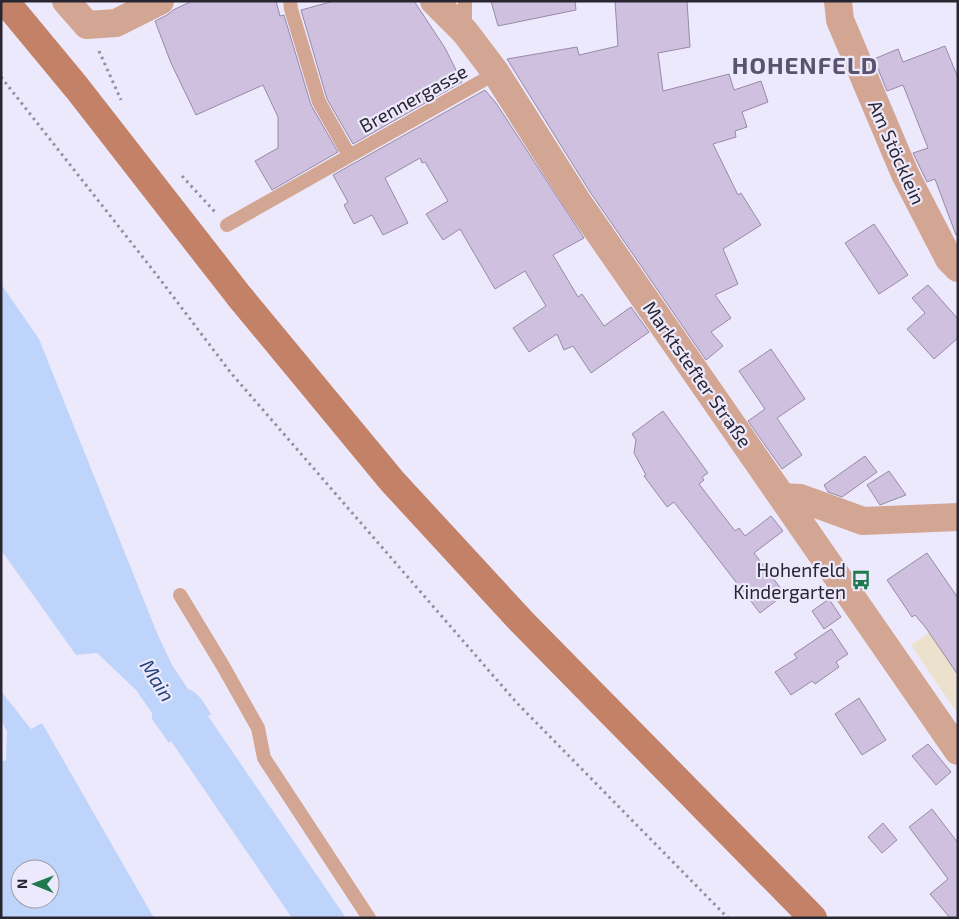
<svg xmlns="http://www.w3.org/2000/svg" width="959" height="919" font-family="'Exo 2',sans-serif">
<style>
.education{fill:#ebe1cc}
.water{fill:#bed4fa;fill-rule:evenodd}
.building{fill:#cec0de;stroke:#988aa7}
.lines{fill:none;stroke-linecap:round;stroke-linejoin:round}
.path{stroke:#938fa0;stroke-width:3;stroke-dasharray:2.5 4;stroke-linecap:butt}
.lane{stroke:#d3a693;stroke-width:14}
.street{stroke:#d3a693;stroke-width:28}
.secondary{stroke:#c38267;stroke-width:28}
.labels{text-anchor:middle;dominant-baseline:central;stroke-width:4.5;stroke-linejoin:round;paint-order:stroke}
.street-label{font-size:19px;fill:#292632;stroke:#ede9fd}
.poi-label{font-size:19px;fill:#292632;stroke:#ede9fd;text-anchor:end}
.water-label{font-size:20px;font-style:italic;fill:#23437b;stroke:#ede9fd}
.district-label{font-size:24px;font-weight:bold;letter-spacing:1px;fill:#59536e;stroke:#ede9fd}
</style>
<rect width="100%" height="100%" fill="#ede9fd"/>
<!-- education -->
<path class="education" d="M958,613v101l-47,-69z"/>
<!-- water -->
<path class="water" d="M1,284l38,55 118,294 15,32 16,24c11,3 17,16 23,25l-3,2 138,202h-54l-121,-177 -2,2 -17,-24v-6l-16,-23 -39,-37 -21,2 -75,-105z
M1,691l30,38 11,-6 112,195h-153v-158l5,1 1,-29 -6,-13zM20,869h30v30h-30z"/>
<!-- building -->
<path class="building" d="M192,1h84l4,15 4,-1 27,90 27,47 -66,38 -17,-29 23,-13v-31l-15,-32 -67,30 -25,-52 -16,-42 12,-6 6,-5z
M334,1h80l31,47 17,34 -109,62 -26,-45 -26,-89z
M491,1h84l1,9 -78,16z
M615,1h72l3,46 -32,6 5,38 66,-17 5,16 27,-9 7,21 -26,10 5,15 -12,4 1,6 -23,7 25,51 3,-2 20,32 -38,24 15,35 -23,11 16,23 -20,14 12,14 -17,14 -116,-168 -83,-133 70,-12 2,8 39,-9z
M945,46l13,32v157h-2l-21,-56 -8,3 -14,-29 15,-5 -25,-63 -16,6 -13,-32 24,-10 5,13z
M485,90l11,13 88,135 -31,17 25,42 4,-3 22,32 27,-19 18,25 -58,41 -18,-27 -9,4 -7,-16 -28,18 -16,-24 33,-22 -21,-35 -30,18 -35,-60 -17,11 -17,-26 22,-13 -23,-39 -3,1 -2,-5 -35,20 23,45 -25,12 -11,-20 -18,9 -10,-19 4,-3 -15,-27z
M874,224l34,51 -29,19 -34,-51z
M928,285l30,34v19l-24,21 -27,-30 18,-16 -13,-15z
M771,349l34,50 -28,19 25,37 -20,14 -34,-48 17,-12 -26,-38z
M663,411l45,62 -6,4 2,3 -5,4 36,47 4,-3 6,8 26,-20 12,15 -29,22 31,41 -25,19 -86,-111 -7,5 -23,-31 2,-1 -12,-22 2,-13 -4,-6z
M865,456l12,16 -35,25 -14,-5 -4,-7z
M889,471l17,24 -26,10 -13,-20z
M927,553l31,45v77l-32,-47 -11,-13 -3,2 -25,-37z
M829,599l12,18 -17,12 -12,-18z
M831,629l17,25 -12,8 3,5 -24,17 -3,-3 -21,14 -16,-23 22,-14 -3,-4z
M859,698l27,42 -24,15 -27,-41z
M928,744l23,28 -15,13 -24,-29z
M932,809l26,34v75h-8l-20,-24 18,-15 -39,-52z
M883,823l14,17 -15,13 -14,-16z"/>
<g class="lines">
<!-- path -->
<path class="path" d="M99,51l22,49
M1,77l155,197 75,99 285,329 212,216
M182,176l33,36"/>
<!-- lane -->
<path class="lane" d="M290,1l1,8 28,93 30,53
M465,31v-30
M227,225l269,-152
M180,595l43,71 35,62 6,30 105,160"/>
<!-- street -->
<path class="street" d="M66,1l21,24 29,-2 44,-22
M434,1l31,31 31,41 81,128 381,550
M838,1l2,19 65,154 44,85 9,9
M783,497l17,1 63,23 95,-4"/>
<!-- secondary -->
<path class="secondary" d="M5,1l72,87 162,208 153,185 130,141 291,296"/>
</g>
<!-- icons -->
<defs>
<symbol id="bus-bare" viewBox="-9 -9 18 18"><path d="M-5-6H5V4H4V6H2V4H-2V6H-4V4H-5ZM-3.5-4V0h7V-4ZM-3.5 1.2v1.5H-2V1.2ZM2 1.2v1.5H3.5V1.2Z" fill="#1f794e" stroke="#ede9fd" stroke-width="2.5" paint-order="stroke"/></symbol>
</defs>
<g fill-rule="evenodd">
<use href="#bus-bare" x="847" y="566" width="28" height="28"/>
</g>
<g class="labels">
<!-- street labels -->
<g class="street-label">
<text transform="translate(413 98) rotate(-29)">Brennergasse</text>
<text transform="translate(897 152) rotate(66)">Am Stöcklein</text>
<text transform="translate(698 374) rotate(55)">Marktstefter Straße</text>
</g>
<!-- poi labels -->
<g class="poi-label">
<text x="846" y="569">Hohenfeld<tspan x="846" dy="22">Kindergarten</tspan></text>
</g>
<!-- water labels -->
<g class="water-label">
<text transform="translate(158 680) rotate(57)">Main</text>
</g>
<!-- district labels -->
<g class="district-label">
<text x="805" y="64">HOHENFELD</text>
</g>
</g>
<!-- border -->
<rect width="959" height="919" fill="none" stroke="#292632" stroke-width="5"/>
<!-- north arrow -->
<g transform="translate(35 884) rotate(271)"><circle r="24" fill="#ede9fd" stroke="#9f9bac"/>
<path d="M0-4L9 19L0 12L-9 19Z" fill="#1f794e"/>
<text y="-8" font-size="14" font-weight="bold" text-anchor="middle" fill="#292632">N</text>
</g>
</svg>
